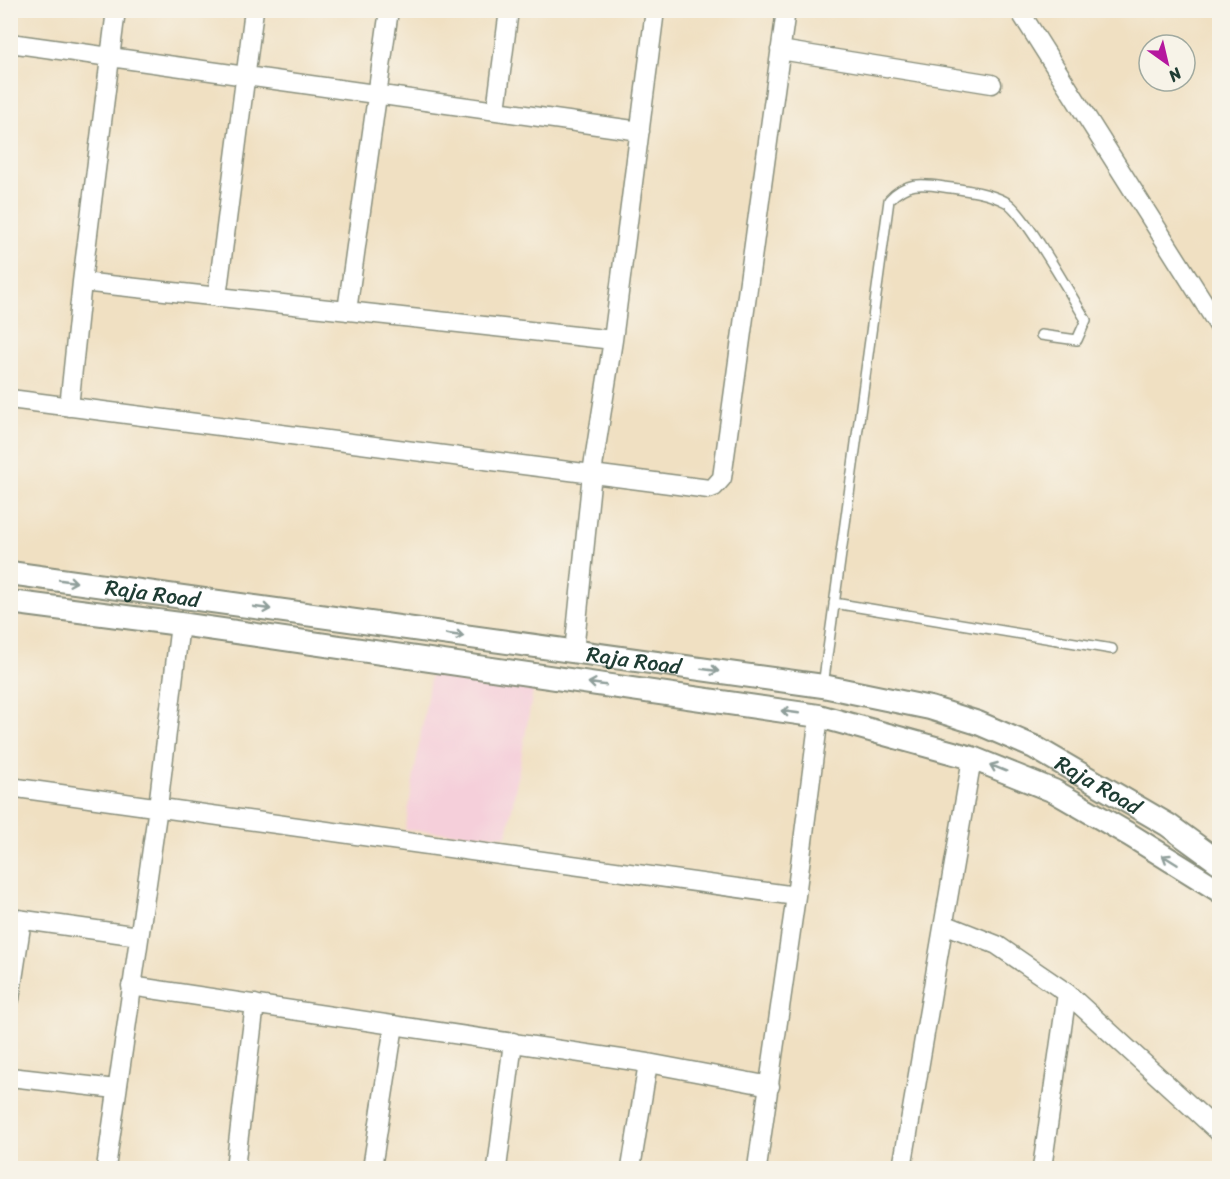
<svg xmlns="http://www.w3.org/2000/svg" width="1230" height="1179" font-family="Sriracha,sans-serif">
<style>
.built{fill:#f5cfda}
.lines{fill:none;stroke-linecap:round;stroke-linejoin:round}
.service-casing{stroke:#888e7b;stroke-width:12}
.minor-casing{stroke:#888e7b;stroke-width:21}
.tertiary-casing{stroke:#888e7b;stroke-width:26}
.service{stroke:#fff;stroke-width:9}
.minor{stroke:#fff;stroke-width:18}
.tertiary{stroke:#fff;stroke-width:22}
.oneway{stroke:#8f9e9a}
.labels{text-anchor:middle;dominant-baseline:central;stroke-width:5;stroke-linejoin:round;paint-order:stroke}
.street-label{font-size:22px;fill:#1f3d34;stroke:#f7f3e8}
</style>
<rect width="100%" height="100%" fill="#f7f3e8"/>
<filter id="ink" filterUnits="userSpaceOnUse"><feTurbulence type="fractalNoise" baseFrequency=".0167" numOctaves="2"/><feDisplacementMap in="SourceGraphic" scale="12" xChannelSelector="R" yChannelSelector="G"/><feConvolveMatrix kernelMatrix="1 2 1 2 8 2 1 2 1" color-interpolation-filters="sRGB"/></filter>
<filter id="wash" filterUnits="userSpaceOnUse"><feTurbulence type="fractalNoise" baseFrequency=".008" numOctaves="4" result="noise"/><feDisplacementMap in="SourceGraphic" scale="24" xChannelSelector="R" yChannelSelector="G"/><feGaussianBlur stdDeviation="1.35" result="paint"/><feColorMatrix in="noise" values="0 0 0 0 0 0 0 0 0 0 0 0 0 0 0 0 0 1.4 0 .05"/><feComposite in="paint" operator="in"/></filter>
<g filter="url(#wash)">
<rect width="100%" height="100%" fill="#f0e0c2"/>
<!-- built -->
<path class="built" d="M433,660l103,15 -29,161 -102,-6z"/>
</g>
<g filter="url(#ink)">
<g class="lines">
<defs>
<path id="service" d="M834,603l278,46
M823,686l66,-486c17,-18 32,-17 55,-13 21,3 43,5 62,15 18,9 67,97 80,118l-9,20 -36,-5"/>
<path id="minor" d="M116,10l-34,272 531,58
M1019,10l201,318
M10,43l630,88
M780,50l212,34
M496,110l13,-100
M217,297l37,-287
M347,311l42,-301
M10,399l699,90 5,-2 8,-9 64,-468
M69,407l13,-125
M574,652l18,-179 21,-133 42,-330
M10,787l786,109
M10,918l129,18
M944,924l53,21 70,48
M131,986l517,77 122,23
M10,999l12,-79
M10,1077l106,12
M106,1168l52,-361 22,-183
M235,1168l20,-164
M372,1168l22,-143
M497,1168l16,-126
M631,1168l17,-105
M757,1168l39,-272 23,-180
M902,1168l70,-410
M1042,1168l25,-175 153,140"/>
<g id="tertiary">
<path id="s1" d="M10,573l813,113 107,22 48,15 56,24 134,78 52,38"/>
<path d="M10,602l170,22 639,92 153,42 82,33 76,44 90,56"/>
</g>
</defs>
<!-- service casing -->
<use href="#service" class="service-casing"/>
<!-- minor casing -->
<use href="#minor" class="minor-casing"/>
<!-- tertiary casing -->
<use href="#tertiary" class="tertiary-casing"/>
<!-- service -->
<use href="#service" class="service"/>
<!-- minor -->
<use href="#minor" class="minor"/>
<!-- tertiary -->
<use href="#tertiary" class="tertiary"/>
</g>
<!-- one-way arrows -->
<defs><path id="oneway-shaft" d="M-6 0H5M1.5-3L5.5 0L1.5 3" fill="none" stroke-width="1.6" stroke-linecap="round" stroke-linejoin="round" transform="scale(1.5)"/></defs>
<g class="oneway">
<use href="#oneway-shaft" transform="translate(68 581) rotate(8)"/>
<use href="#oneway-shaft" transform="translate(262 608) rotate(8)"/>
<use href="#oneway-shaft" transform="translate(455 635) rotate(8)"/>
<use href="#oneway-shaft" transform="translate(710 670) rotate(8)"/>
<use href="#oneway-shaft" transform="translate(597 684) rotate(-172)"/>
<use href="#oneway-shaft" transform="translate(790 712) rotate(-172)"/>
<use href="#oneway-shaft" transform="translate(998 768) rotate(-158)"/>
<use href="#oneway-shaft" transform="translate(1170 860) rotate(-148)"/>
</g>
</g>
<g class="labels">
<!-- street labels -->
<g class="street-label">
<text stroke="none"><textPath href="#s1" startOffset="144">Raja Road</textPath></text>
<text stroke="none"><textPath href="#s1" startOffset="630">Raja Road</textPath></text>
<text stroke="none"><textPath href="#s1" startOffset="1116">Raja Road</textPath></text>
</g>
</g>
<!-- margin -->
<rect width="1230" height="1179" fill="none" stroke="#f7f3e8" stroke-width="36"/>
<!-- north arrow -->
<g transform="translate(1167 63) rotate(146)"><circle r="28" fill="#f7f3e8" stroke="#a1aaa0" stroke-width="1.5"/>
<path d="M0-4.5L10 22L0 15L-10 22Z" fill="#b5179e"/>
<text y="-9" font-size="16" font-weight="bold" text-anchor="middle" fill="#1f3d34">N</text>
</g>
</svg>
